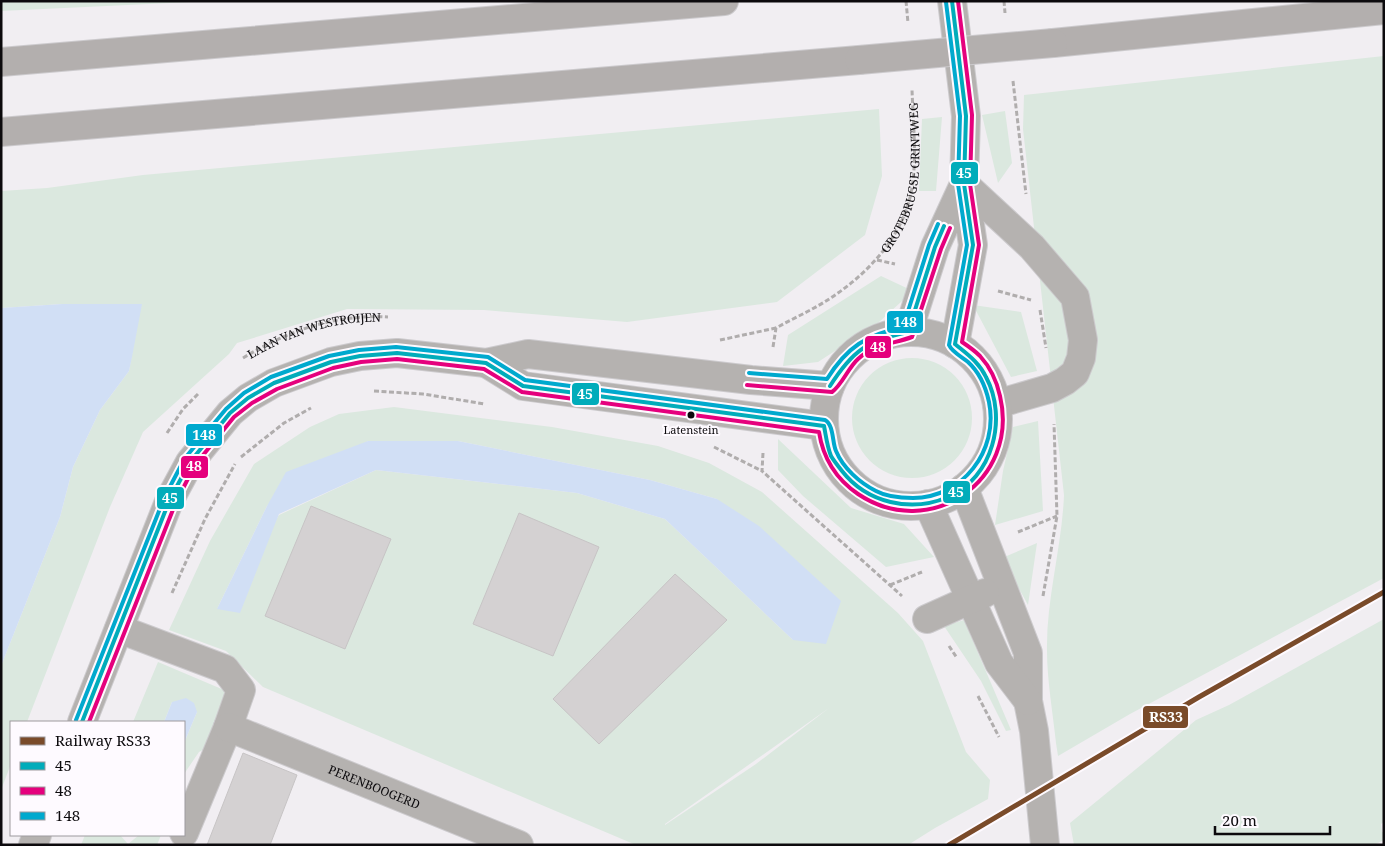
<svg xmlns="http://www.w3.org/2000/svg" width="1385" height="846" font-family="'Noto Serif',serif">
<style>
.green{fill:#dbe8df;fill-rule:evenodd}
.water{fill:#d1dff5}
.building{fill:#d4d1d2;stroke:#c7c4c5}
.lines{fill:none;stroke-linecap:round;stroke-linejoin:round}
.minor-casing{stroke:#cccacd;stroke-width:30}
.highway-casing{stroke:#cccacd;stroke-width:30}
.path{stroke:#b0adad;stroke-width:3;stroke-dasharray:5 2.5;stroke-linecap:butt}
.minor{stroke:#b5b2b0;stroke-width:28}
.highway{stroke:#b3afae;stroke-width:28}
.highway-bridge-casing{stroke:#cccacd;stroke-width:30;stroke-linecap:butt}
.highway-bridge{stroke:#b3afae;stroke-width:28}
.bus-1-casing{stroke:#fefaff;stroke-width:8}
.bus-2-casing{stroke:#fefaff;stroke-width:8}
.bus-3-casing{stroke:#fefaff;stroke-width:8}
.bus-1{stroke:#01acba;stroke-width:4}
.bus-2{stroke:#e5007d;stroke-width:4}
.bus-3{stroke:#00a9ce;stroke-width:4}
.rail-1-casing{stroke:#fefaff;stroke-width:9}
.rail-1{stroke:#7a4b2a;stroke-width:5}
.bus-dot{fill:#0c0a0d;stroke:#fefaff;stroke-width:2}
.labels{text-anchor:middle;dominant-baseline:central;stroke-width:4;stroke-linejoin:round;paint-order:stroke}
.bus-label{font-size:11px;fill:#0c0a0d;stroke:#fefaff}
.street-label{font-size:12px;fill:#0c0a0d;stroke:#fefaff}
.line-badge{stroke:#fefaff;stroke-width:2}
.badge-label{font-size:14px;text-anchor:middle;font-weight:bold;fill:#fff}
</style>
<rect width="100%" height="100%" fill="#f1eef2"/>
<!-- green -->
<path class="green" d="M1,1h211l-211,10z
M1384,56v522l-254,136 -72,42 -2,-13c-3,-29 -9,-63 -9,-92 -1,-52 15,-104 17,-156l-41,-366 1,-34z
M879,109l3,67 -17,59 -88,67 -150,20 -143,-12 -137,-1 -110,34 -8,11 -86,78 -33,75 -83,215h-16v42l-10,26v-124l59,-149 13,-50 27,-57 29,-39 12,-67h-79l-61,4v-117l46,-3 96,-13z
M1005,111l7,52 -14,20 -16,-68z
M942,117l-6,74h-17l3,-72z
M881,276l32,15 -35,32 -60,39 -35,4 5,-31z
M973,305l48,7 16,59 -26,6z
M852 418a60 60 0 1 1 120 0a60 60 0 1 1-120 0Z
M394,407l158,20 106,19 51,17 53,29 136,121 25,28 43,111 24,28 -2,19 -53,29 -27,17h-272l-373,-158 -37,-36 -57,-21 41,-89 44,-77 56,-37 29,-13zM368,441h90l192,39 67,19 76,141 -128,-121 -88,-26 -201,-23 -97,45 -62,94 50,-103zM829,708l-73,56 -91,61v-1z
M1038,421l5,90 -48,14 8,-54 10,-44z
M778,439l73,69 53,16 30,33 -48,10 -83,-71 -25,-26z
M1037,543l-9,62 -26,-47z
M1384,619v203l-3,2 1,8h2v8l-10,5h-300l-4,-22 126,-103 33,-15z
M964,620l47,110 -5,1 -25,-50 -37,-55z
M158,662l66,28 5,19 -17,36 -13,7 -15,22v-31l13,-31 -25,-10 -8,20h-31z
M85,835h35l8,9 11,-9h22l-4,10h-76z"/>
<!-- water -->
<path class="water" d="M62,304h80l-10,53 -3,14 -29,39 -27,57 -13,50 -59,149v-358z
M368,441h90l192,39 67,19 42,27 82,75 -15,43 -33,-4 -128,-121 -88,-26 -201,-23 -97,44 -39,99 -23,-4 50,-103 19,-34z
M186,698l8,5 3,9 -13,31v-21h-20l8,-20z"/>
<!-- building -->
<path class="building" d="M311,506l80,33 -46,110 -80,-33z
M519,513l80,34 -46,109 -80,-32z
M675,574l52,46 -128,124 -46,-45z
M243,753l54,22 -27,70h-63z"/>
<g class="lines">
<defs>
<g id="minor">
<path d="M952,1l14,115 -2,68 9,61 -18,99"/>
<path d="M964,184l68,63 43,50 8,43 -2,18 -6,15 -10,8 -13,7 -55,16"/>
<path d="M908,332l27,-85 29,-63"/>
<circle cx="911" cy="419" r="87"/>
<path d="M486,363l37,23 301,40"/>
<path d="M964,488l64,165v48l6,30 11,114"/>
<path d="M928,504l71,159 29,38"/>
<path d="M927,619l58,-26"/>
<path d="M119,629l106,40 16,21 -13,37 -44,106"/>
<path d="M82,722l88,-223 20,-37 40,-49 18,-15 26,-15 57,-21 29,-6 37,-3 89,10 42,-9 223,26 79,6"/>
<path id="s3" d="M228,727l291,118"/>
<path d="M33,845l4,-10"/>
</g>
<path id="highway" d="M1053,43l331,-33
M1,62l723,-61
M1,132l858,-72"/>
</defs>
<!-- minor casing -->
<use href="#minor" class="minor-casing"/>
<!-- highway casing -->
<use href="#highway" class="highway-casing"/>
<!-- path -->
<g class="path">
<path d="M906,1l2,22"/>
<path d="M1004,1l1,12"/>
<path d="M1013,81l13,113"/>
<path d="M877,260l18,4"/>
<path d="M998,291l33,9"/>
<path d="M1040,310l6,38"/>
<path d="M720,340l56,-12"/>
<path id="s1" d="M773,347l3,-19c16,-9 34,-17 50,-27 40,-25 78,-64 86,-113 5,-32 1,-66 0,-99"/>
<path id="s2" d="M243,358c44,-27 92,-44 145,-41"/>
<path d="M374,391l49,3 62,10"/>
<path d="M167,433l16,-24 16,-16"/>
<path d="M714,447l48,24"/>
<path d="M763,453l-1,18 140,125"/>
<path d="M241,457l43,-34 27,-15"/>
<path d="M1018,532l39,-16"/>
<path d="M890,585l32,-13"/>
<path d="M172,593l33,-74 30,-55"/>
<path d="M1043,596l14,-80 -3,-92"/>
<path d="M949,646l8,12"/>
<path d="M978,696l21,41"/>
</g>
<!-- minor -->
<use href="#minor" class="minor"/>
<!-- highway -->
<use href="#highway" class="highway"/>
<defs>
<path id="highway-bridge" d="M859,60l194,-17"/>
</defs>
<!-- highway-bridge casing -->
<use href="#highway-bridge" class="highway-bridge-casing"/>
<!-- highway-bridge -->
<use href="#highway-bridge" class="highway-bridge"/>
<defs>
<path id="bus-1" d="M952,1l14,115 -2,68 9,61 -18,99
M908,332l27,-85 9,-21
M830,386c23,-36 37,-45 78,-54
M824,426c2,10 3,20 7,30 3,5 7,10 11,15 25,32 69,42 106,26 45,-19 60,-79 38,-120 -7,-15 -19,-23 -31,-33
M82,722l88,-223 20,-37 40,-49 18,-15 26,-15 57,-21 29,-6 37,-3 89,10 37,23 301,40"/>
<path id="bus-2" d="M747,385l85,7c10,-7 16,-24 26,-33 16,-15 35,-15 54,-22l29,-88 9,-21
M89,722l87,-220 19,-37 39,-48 18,-14 25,-14 56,-21 28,-6 36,-3 87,10 38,23 297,40c4,26 17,47 39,62 71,48 162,-13 142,-98 -3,-14 -10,-29 -20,-40 -6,-6 -12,-10 -18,-14l17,-97 -9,-61 2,-69 -14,-114"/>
<path id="bus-3" d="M749,373l78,6c20,-32 39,-44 76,-52l26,-82 9,-21
M76,720l89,-224 20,-38 41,-49 18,-16 27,-16 58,-21 30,-6 37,-3 92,10 37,23 300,40c9,5 7,22 11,31 7,17 24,32 40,40 11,6 24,7 37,7 49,0 86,-47 76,-96 -3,-14 -10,-30 -21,-40 -6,-5 -16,-10 -19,-17l18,-100 -9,-61 2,-68 -14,-114"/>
</defs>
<!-- bus-1 casing -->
<use href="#bus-1" class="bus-1-casing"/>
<!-- bus-2 casing -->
<use href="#bus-2" class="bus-2-casing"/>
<!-- bus-3 casing -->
<use href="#bus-3" class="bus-3-casing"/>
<!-- bus-1 -->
<use href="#bus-1" class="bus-1"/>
<!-- bus-2 -->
<use href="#bus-2" class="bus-2"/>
<!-- bus-3 -->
<use href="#bus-3" class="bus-3"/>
<defs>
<path id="rail-1" d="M949,845l250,-148 185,-105"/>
</defs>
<!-- rail-1 casing -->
<use href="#rail-1" class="rail-1-casing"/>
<!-- rail-1 -->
<use href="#rail-1" class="rail-1"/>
</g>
<!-- markers -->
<circle class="bus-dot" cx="691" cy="415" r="4.5"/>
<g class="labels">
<!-- bus labels -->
<g class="bus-label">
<text x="691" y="429">Latenstein</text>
</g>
<!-- street labels -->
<g class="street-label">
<text stroke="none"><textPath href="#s1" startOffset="230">GROTEBRUGSE GRINTWEG</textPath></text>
<text stroke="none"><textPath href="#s2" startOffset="76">LAAN VAN WESTROIJEN</textPath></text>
<text stroke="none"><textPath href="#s3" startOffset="158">PERENBOOGERD</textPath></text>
</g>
</g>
<g class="line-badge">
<rect x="950" y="161" width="29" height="24" rx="5" fill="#01acba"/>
<rect x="886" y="310" width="38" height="24" rx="5" fill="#00a9ce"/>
<rect x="864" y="335" width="28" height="24" rx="5" fill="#e5007d"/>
<rect x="571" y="382" width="29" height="24" rx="5" fill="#01acba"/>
<rect x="185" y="423" width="38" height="24" rx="5" fill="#00a9ce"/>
<rect x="180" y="455" width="29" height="24" rx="5" fill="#e5007d"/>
<rect x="942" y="480" width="29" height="24" rx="5" fill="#01acba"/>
<rect x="156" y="486" width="29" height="24" rx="5" fill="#01acba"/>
<rect x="1142" y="705" width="47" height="24" rx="5" fill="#7a4b2a"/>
</g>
<g class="badge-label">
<text x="964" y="178">45</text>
<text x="905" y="327">148</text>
<text x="878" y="352">48</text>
<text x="585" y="399">45</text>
<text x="204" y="440">148</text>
<text x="194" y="471">48</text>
<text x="956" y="497">45</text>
<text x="170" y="503">45</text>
<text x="1166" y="722">RS33</text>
</g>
<!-- border -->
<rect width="1385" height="846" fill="none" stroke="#0c0a0d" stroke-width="5"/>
<!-- legend -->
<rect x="10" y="721" width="175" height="115" fill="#fefaff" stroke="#9d9a9e"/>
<rect x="20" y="737" width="25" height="8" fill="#7a4b2a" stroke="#9d9a9e"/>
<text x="55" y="746" font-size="15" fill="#0c0a0d">Railway RS33</text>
<rect x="20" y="762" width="25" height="8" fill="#01acba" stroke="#9d9a9e"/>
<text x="55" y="771" font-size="15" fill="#0c0a0d">45</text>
<rect x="20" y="787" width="25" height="8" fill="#e5007d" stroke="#9d9a9e"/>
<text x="55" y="796" font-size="15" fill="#0c0a0d">48</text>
<rect x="20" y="812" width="25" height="8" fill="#00a9ce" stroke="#9d9a9e"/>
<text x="55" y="821" font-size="15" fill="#0c0a0d">148</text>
<!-- scale -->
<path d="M1215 826v8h115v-8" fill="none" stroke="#0c0a0d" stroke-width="2.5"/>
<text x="1222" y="826" font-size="15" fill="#0c0a0d" stroke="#fefaff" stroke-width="4" paint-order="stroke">20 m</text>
</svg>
